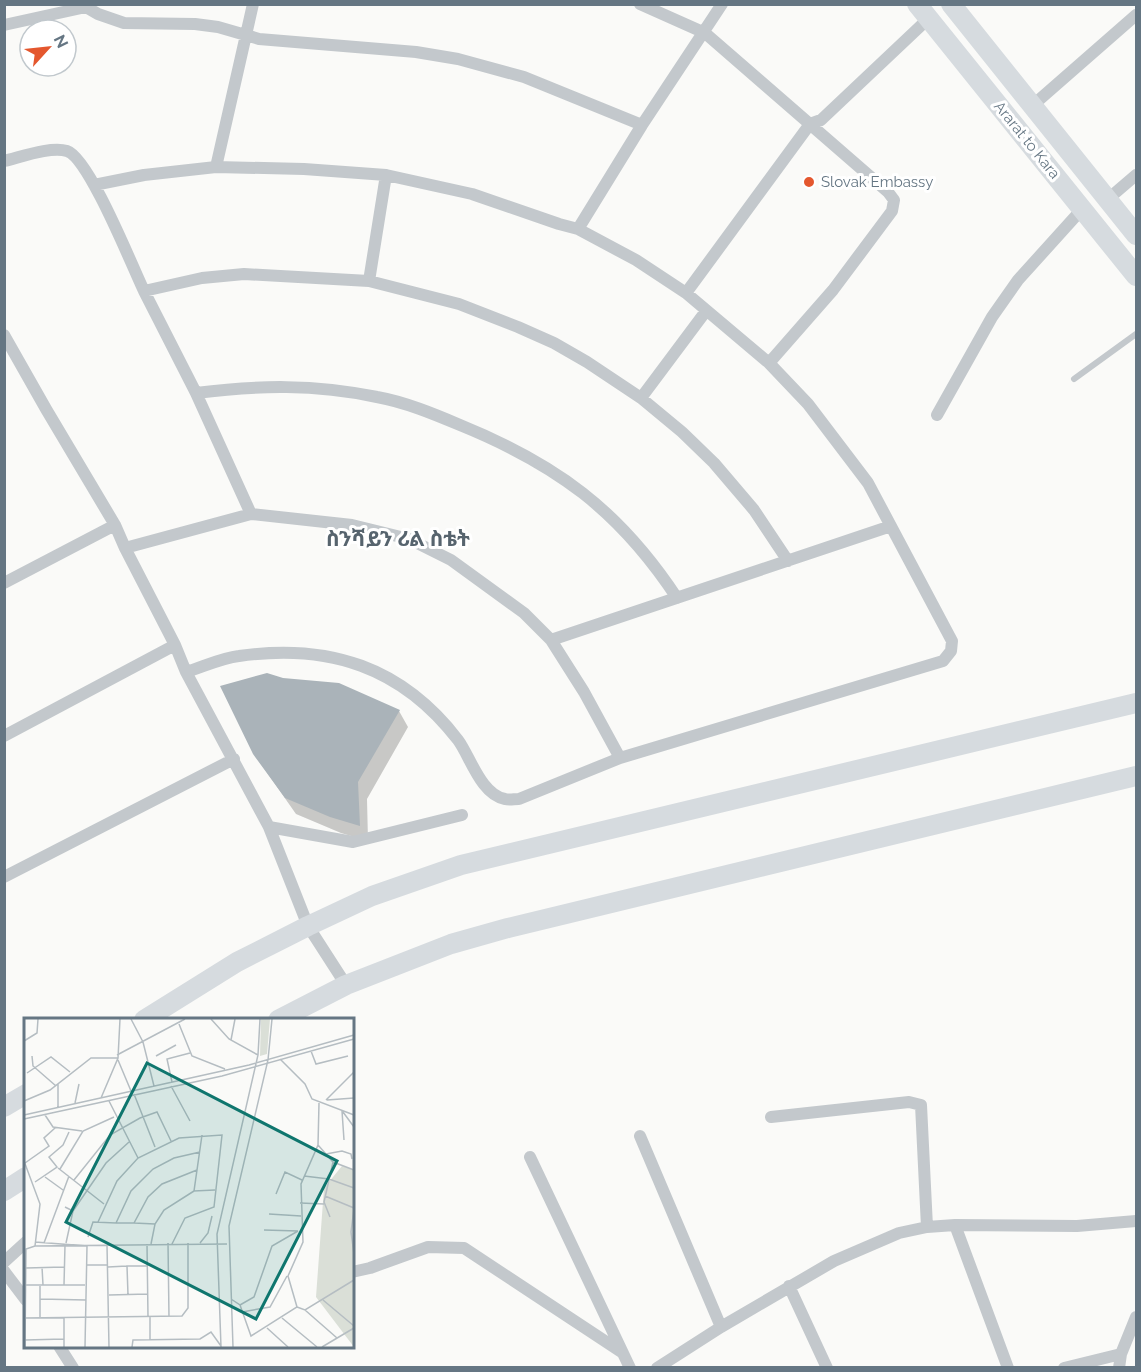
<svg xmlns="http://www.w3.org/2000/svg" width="1141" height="1372" font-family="Raleway,'Noto Sans Ethiopic',sans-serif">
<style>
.shadow{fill:#0003}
.building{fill:#aab3b9}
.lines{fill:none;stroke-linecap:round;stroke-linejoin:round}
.service{stroke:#c3c8cc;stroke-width:6}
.minor{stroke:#c3c8cc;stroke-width:12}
.primary{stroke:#d6dbdf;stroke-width:20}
.poi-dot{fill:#e4572e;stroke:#fff;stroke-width:2}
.labels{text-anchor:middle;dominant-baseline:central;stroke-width:6;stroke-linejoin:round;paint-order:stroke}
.street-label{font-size:15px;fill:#657683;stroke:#fff}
.poi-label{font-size:15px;fill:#657683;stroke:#fff;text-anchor:start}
.district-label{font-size:21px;font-weight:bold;fill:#57646e;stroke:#fff}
.inset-road{fill:none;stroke:#b5bdc2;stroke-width:1.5}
.view{fill:#0f766e;fill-opacity:0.15;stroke:#0f766e;stroke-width:3}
.inset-edge{fill:none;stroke:#657683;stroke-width:3}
</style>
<rect width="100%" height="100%" fill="#fafaf8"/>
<!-- shadow -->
<path class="shadow" d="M399,711l9,16 -41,72 1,42 -27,-8 -45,-19 -42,-60z"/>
<!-- building -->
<path class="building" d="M267,673l16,5 56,5 61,27 -42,72 2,44 -30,-9 -45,-19 -32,-44 -33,-68z"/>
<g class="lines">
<!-- service -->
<path class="service" d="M1074,379l62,-45"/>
<!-- minor -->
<path class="minor" d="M640,4l65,29 183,159 6,8 -2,11 -59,79 -64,73
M86,7l12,7 26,9 71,1 23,3 41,12 157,13 42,7 66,18 118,48
M4,25l82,-18 -1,-3
M1032,106l104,-91
M4,161c17,-4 47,-15 63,-10 22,7 65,115 77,140l58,-13 42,-4 125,7 90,23 59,23 36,16 33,19 54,36 41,34 32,31 40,47 34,51
M216,167l37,-163
M94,185l50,-10 72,-8 88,2 82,6 86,19 87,30 19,5 58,31 50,33 83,70 39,41 60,79 84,158 -1,10 -8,10 -323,97 -101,41c-5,0 -10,1 -14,0 -24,-4 -35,-43 -47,-59 -56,-73 -129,-97 -219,-84 -18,2 -36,11 -53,16
M1108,199l28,-24
M578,229l64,-104 80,-121
M369,281l17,-106
M144,291l52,102c63,-8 118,-9 181,4 28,5 57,17 83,28 96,39 159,85 217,173
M686,293l124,-169 11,-4 108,-102
M4,335l42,74 69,116 10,23 50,97 11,27 83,155 39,99 38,59
M196,393l55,121
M641,398l65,-87
M937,415l55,-98 26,-37 65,-72
M125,548l126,-34 101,11 57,14 42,21 73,53 27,27
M4,583l111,-58
M4,736l171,-91
M620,758l-36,-66 -33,-52 340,-114
M269,827l84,15 109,-27
M4,877l230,-118
M771,1117l138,-15 12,3 6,122
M640,1136l81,191
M530,1157l100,211
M955,1225l53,143
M4,1262l22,-20
M4,1271l22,29
M352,1272l18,-4 58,-21 36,1 159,105
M789,1286l38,82
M59,1346l14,22
M657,1368l64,-41 113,-66 65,-28 28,-6 28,-2 122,1 59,-5
M1064,1368l57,-14
M1119,1368l2,-14 15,-37"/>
<!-- primary -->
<path class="primary" d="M917,4l219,272
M951,4l185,231
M144,1020l93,-58 71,-36 64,-30 89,-31 675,-162
M278,1020l68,-35 105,-41 57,-16 628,-152
M4,1107l22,-13
M4,1191l22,-14"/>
</g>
<!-- markers -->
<circle class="poi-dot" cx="809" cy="182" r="6"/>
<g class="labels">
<!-- street labels -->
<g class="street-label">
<text transform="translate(1027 140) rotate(51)">Ararat to Kara</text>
</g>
<!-- poi labels -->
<g class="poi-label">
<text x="821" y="182">Slovak Embassy</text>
</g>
<!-- district labels -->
<g class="district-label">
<text x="398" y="538">ስንሻይን ሪል ስቴት</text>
</g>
</g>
<!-- overview -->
<g transform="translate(24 1018)">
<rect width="330" height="330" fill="#fafaf8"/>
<path d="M237,1h9l-3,35 -7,2zM318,148l12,4v177l-38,-50 8,-109z" fill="#dadfd7"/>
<path class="inset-road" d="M107,1l12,23 11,44M187,1l18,20 29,16M155,6l13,32 33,13M207,22l4,-21M0,23l13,-8 1,-14M287,33l5,13 32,-8M93,37l68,-36M8,38l1,10 23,20M132,38l20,-11M256,41l25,25 7,15 42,16M94,42l13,31M3,55l24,-16 19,15M148,64l-5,-23 23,-6M147,68l19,35M110,76l21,53M77,80l17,-40 2,-39M302,82l28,-28M303,82l27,-2M0,83l26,-11 41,-32h27M85,83l29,57M51,85l4,-19M34,89v-23M318,93l2,29M319,94l11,15M0,97l225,-50 105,-30M21,97l8,12 29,4M0,101l198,-43 132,-37M178,117l-8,56 21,-1M294,127l15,17 21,8M302,136l16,-3 9,3 1,5M0,143l16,43 -5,42 192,-2M1,145l24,-17 -5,-8 11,-10M34,150l46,36M36,151l23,-38 31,-14M280,158l25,3 25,9M21,159l18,13M50,162l36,-45 30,-17 17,-6 14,29M11,164l22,-15 -8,-10 14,-12 6,-13M252,176l9,-22 17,8M301,178l29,12M276,185l24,1M41,189l8,4 -7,32M330,191l-3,23 3,22M49,193l33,-48 23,-21M245,196l32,2M306,199l-6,-15 9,-40M74,204l19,-41 21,-23 41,-20 43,-3 -8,72 -29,11 -13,26M92,205h18l14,-26 14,-13 35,-14M110,205l21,1M240,212l34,1M64,219l5,-15 23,1 15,-32 22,-22 21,-11 26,-6M11,224l52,4 -2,101M20,225l25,-67M144,225l1,74M176,225l8,-10 4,-17M123,226l1,73M127,226l4,-20 9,-14 30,-19M83,227l2,102M62,247h22M18,249l1,18M84,249l19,-1M2,250l38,-1M0,267h61M40,267l1,-40M16,268v31M85,277l39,-1M104,277l-1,-29h20M16,281l46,1M207,281l9,6 11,31 46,-29 -9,-31 15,-34 -2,-58 17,-39 1,-42M299,282l31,26M216,287l14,-8 18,-51 26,-15M273,289l8,3 49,-30M281,292l32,28M218,294l28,-5 17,-31M40,299v30M0,300l158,-2 6,-8v-65M258,300l35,29M243,310l21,19M1,322l39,-1M126,322v-23M1,329l1,-98 9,-3M108,329l1,-7 67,-1 11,-7 10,14M197,329l-4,-113 41,-179 2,-36M209,329l-4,-121 39,-166 4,-41M298,329l32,-19"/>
<path class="view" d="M123,45l190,98 -81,158 -190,-97z"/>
<rect width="330" height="330" class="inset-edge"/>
</g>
<!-- border -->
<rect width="1141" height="1372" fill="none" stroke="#657683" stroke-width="12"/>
<!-- north arrow -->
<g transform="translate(48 48) rotate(63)"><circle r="28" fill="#ffffff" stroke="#c1c8cd" stroke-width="1.5"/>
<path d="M0-4.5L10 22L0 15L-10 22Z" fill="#e4572e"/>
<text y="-9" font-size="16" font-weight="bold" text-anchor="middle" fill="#657683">N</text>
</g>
</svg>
